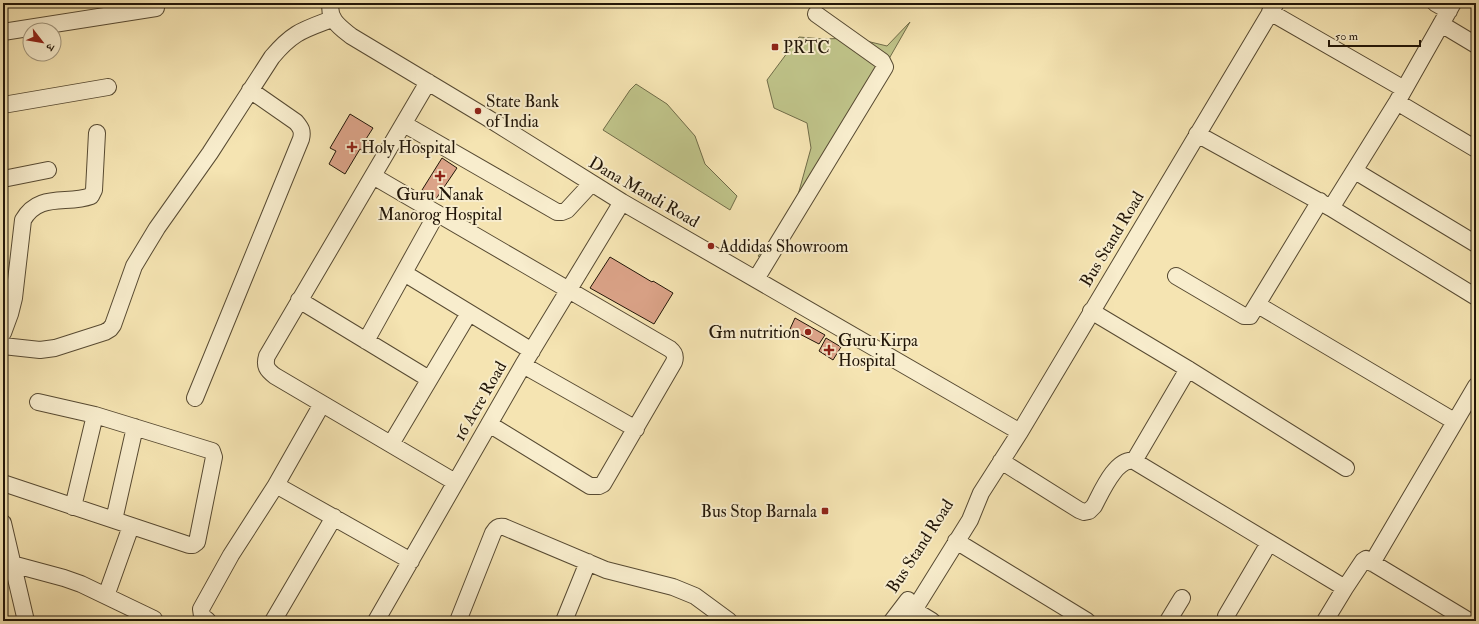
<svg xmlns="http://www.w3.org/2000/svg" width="1479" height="624" font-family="'IM FELL Double Pica','Noto Serif Devanagari',serif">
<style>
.green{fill:#bfc389;stroke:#706c48}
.building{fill:#dba388;stroke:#221608}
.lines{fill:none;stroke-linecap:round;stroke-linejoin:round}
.minor-casing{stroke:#574a32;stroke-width:18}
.minor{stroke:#f8edcd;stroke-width:16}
.poi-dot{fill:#8f2418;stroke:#f8edcd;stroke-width:1.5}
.labels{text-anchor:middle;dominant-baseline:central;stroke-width:4;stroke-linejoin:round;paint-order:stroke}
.poi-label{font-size:17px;fill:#221608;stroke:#f8edcd;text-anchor:start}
.street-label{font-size:17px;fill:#221608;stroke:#f8edcd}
</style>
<rect width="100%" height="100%" fill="#f5e4b2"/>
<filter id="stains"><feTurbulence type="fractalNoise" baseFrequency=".005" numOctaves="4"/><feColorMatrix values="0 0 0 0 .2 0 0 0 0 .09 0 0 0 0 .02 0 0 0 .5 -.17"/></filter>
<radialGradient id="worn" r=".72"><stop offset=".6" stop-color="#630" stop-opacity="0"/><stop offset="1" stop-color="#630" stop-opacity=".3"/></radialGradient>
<!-- green -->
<path class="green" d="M910,22l-88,154 -53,86 -11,-6 35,-43 18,-65 -4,-25 -33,-15 -7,-28 32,-43 24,2 31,-1 33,8z
M636,84l31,20 28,32 10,28 32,32 -7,14 -127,-80 27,-40z"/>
<!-- building -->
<path class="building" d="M350,114l23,14 -7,11 5,3 -6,10 -5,-3 -15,25 -16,-10 7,-13 -6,-3z
M442,158l15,10 -21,31 -14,-9z
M610,257l42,25 1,-1 20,12 -19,31 -64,-36z
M795,318l30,17 -6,9 -29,-15z
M826,338l15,9 -8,13 -14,-9z"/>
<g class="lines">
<defs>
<path id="minor" d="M331,3c-4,16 10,25 20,33l135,81 136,85 398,230
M1435,3l14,8
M1270,12l134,77
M1441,24l35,21
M3,32l153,-24
M428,82l-161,274c-3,10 0,14 8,20l180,106
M1397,102l79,47
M3,105l105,-18
M404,124l153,88h5l5,-2 24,-26
M1197,134l134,74 145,89
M1355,171l121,73
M373,176l297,173c5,4 6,7 4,13l-71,122 -4,2h-9l-101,-62
M3,179l45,-9
M1331,208l66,-106 56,-99
M404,273l128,78
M1176,276l68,40h6l70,-115
M756,279l129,-212 -3,-6 -66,-47
M299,300l130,79
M1258,305l196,116
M1091,311l97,58 158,99
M3,333l7,-19 4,-16 9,-78c16,-28 44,-15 68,-24l3,-6 3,-57
M366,341l71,-128
M3,346l37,4 15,-2 50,-16 5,-3 3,-4 21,-59 23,-38 53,-75 62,-96c21,-25 31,-27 60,-38
M523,365l113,64
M195,398l106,-259c2,-8 0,-11 -5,-17l-46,-32
M391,444l78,-131
M1001,461l78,49 5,2 5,-1 5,-5c7,-13 22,-49 40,-45l211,127 18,-27 3,-2 103,62
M1134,461l54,-92
M3,483l186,62h4l4,-3 17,-85 -2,-6 -117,-36 -57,-13
M276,485l135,76
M73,507l22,-92
M114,520l21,-93
M3,523l23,98
M956,541l131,80
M1372,563l104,-177
M12,564l52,14 17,6 73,35
M106,596l25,-70
M914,610l18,11
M1226,616l43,-73
M208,621l-6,-5 -1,-7 30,-54 45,-70 46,-81
M273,621l61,-104
M376,621l147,-256 99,-163
M458,621l35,-88c3,-5 5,-7 11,-6l102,43 67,17 22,9 34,25
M564,621l24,-59
M892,621l16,-21
M906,621l8,-11 56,-90 11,-27 39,-61 256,-429
M1168,621l14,-23
M1325,621l20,-33"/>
</defs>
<!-- minor casing -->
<use href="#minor" class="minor-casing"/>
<!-- minor -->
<use href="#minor" class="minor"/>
</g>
<!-- markers -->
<g class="poi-dot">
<rect x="771" y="43" width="8" height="8" rx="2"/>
<circle cx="478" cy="111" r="4"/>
<path d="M350 141h4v4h4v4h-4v4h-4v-4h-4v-4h4z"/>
<path d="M438 170h4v4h4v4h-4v4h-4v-4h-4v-4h4z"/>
<circle cx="711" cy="246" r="4"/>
<circle cx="808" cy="332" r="4"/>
<path d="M827 344h4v4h4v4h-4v4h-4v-4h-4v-4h4z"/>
<rect x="821" y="507" width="8" height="8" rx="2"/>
</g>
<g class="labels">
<!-- poi labels -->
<g class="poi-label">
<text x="783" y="47">PRTC</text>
<text x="486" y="101">State Bank<tspan x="486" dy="20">of India</tspan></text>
<text x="361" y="147">Holy Hospital</text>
<text x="440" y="194" text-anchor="middle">Guru Nanak<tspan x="440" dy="20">Manorog Hospital</tspan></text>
<text x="719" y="246">Addidas Showroom</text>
<text x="800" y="332" text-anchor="end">Gm nutrition</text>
<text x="838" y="340">Guru Kirpa<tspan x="838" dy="20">Hospital</tspan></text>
<text x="817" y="511" text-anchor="end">Bus Stop Barnala</text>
</g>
<!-- street labels -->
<g class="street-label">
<text transform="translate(644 192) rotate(30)">Dana Mandi Road</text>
<text transform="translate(1112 239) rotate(-59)">Bus Stand Road</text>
<text transform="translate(480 401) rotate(-60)">16 Acre Road</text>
<text transform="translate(920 546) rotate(-57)">Bus Stand Road</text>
</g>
</g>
<!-- margin -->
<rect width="1479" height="624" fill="none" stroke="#f5e4b2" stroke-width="16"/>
<rect x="4" y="4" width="1471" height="616" fill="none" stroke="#221608" stroke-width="2"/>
<rect x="8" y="8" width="1463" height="608" fill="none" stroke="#221608"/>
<!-- north arrow -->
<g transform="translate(42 42) rotate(121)"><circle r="19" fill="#f8edcd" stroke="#a2977e"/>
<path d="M0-3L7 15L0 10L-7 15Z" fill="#8f2418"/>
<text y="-6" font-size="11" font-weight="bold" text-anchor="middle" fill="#221608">उ</text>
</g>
<!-- scale -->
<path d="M1329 40v6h91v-6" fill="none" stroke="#221608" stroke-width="2"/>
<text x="1335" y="40" font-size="12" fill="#221608" stroke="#f8edcd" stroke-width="3" paint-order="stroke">50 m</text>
<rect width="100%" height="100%" filter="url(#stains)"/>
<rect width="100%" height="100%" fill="url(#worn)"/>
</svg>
